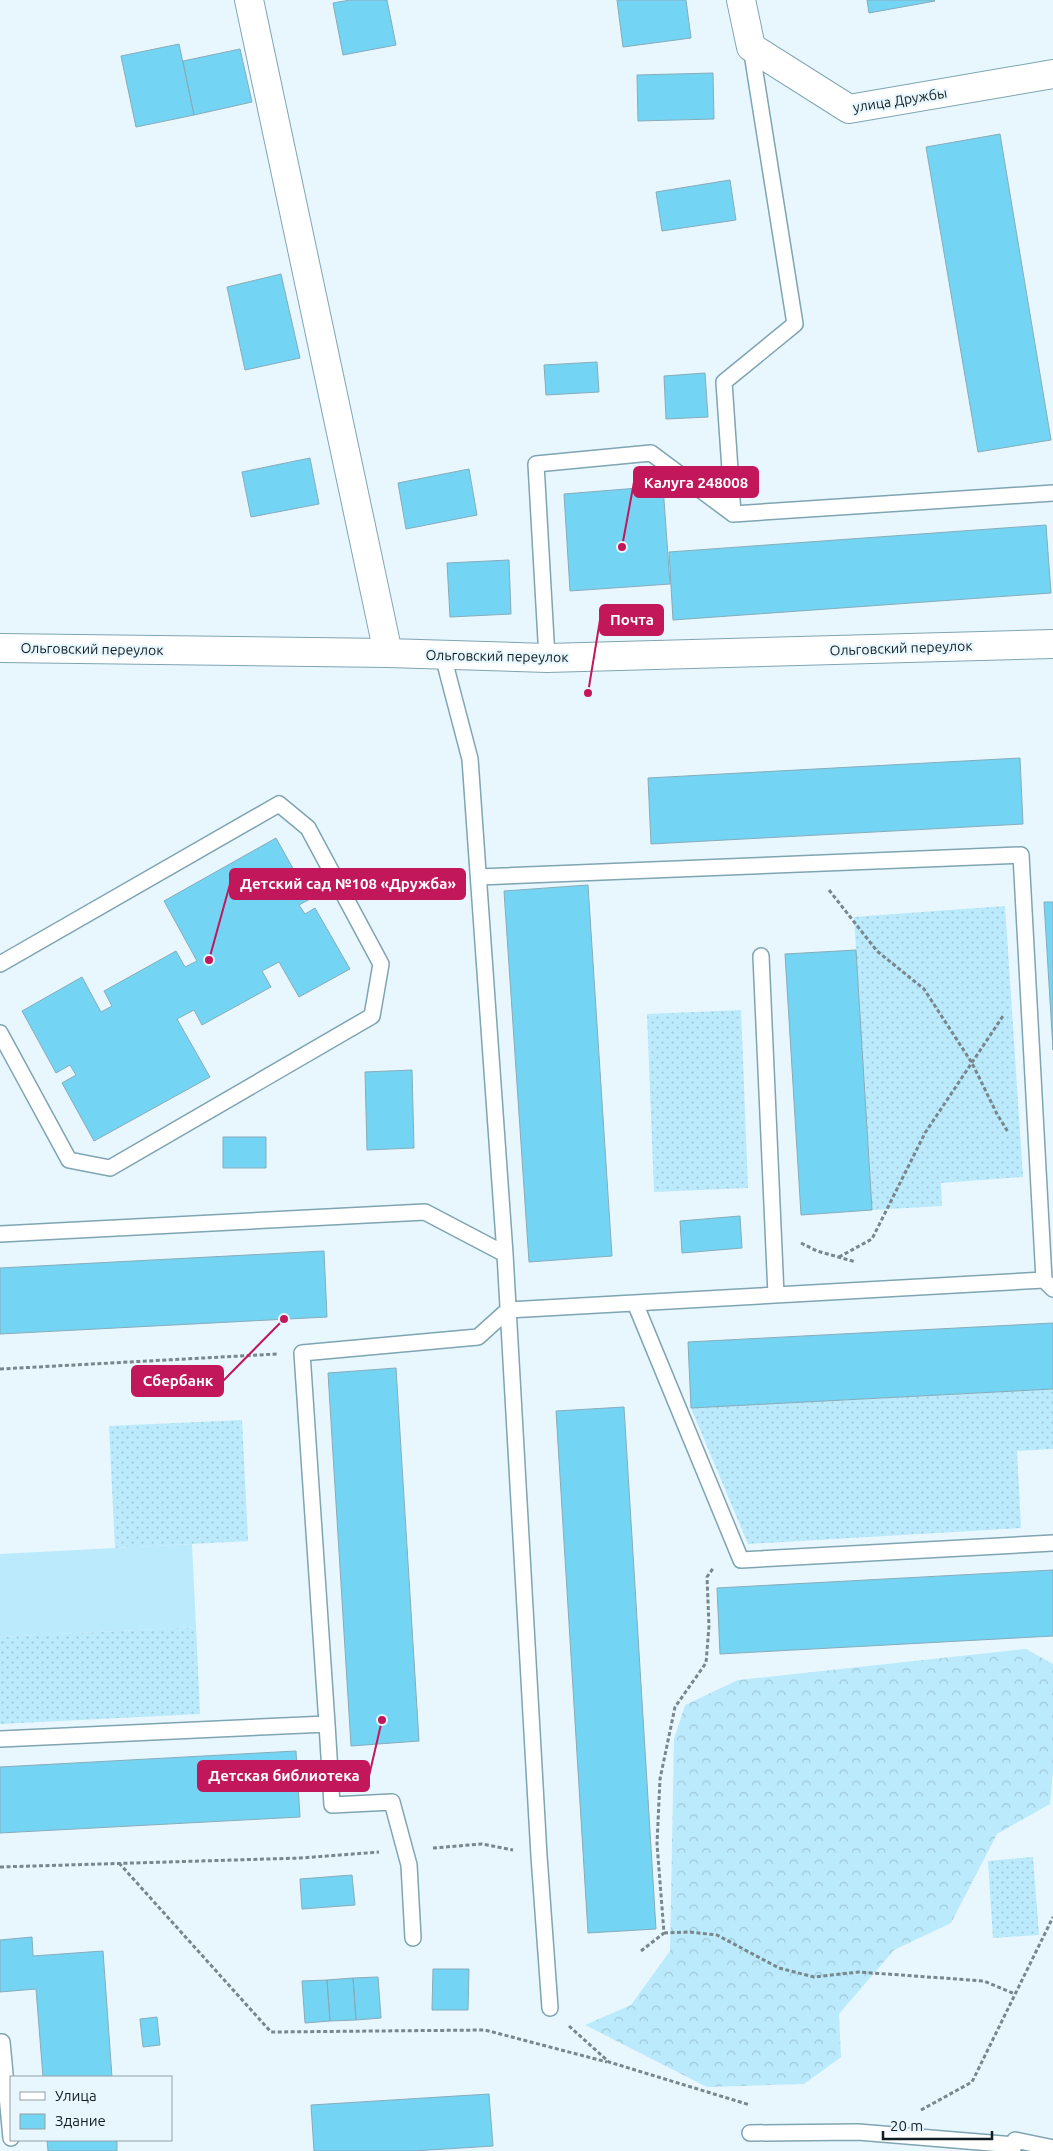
<svg xmlns="http://www.w3.org/2000/svg" width="1053" height="2151" font-family="Ubuntu,sans-serif">
<style>
.grass{fill:url(#grass-dots)}
.forest{fill:url(#forest-crowns)}
.pitch{fill:#bbeafc}
.building{fill:#74d4f4;stroke:#87acba}
.lines{fill:none;stroke-linecap:round;stroke-linejoin:round}
.lane-casing{stroke:#7fa4b2;stroke-width:18}
.street-casing{stroke:#7fa4b2;stroke-width:30}
.path{stroke:#78878c;stroke-width:3;stroke-dasharray:4 2.5;stroke-linecap:butt}
.lane{stroke:#fff;stroke-width:15}
.street{stroke:#fff;stroke-width:28}
.labels{text-anchor:middle;dominant-baseline:central;stroke-width:4.5;stroke-linejoin:round;paint-order:stroke}
.street-label{font-size:14px;fill:#111f24;stroke:#e8f7fd}
.leader{fill:none;stroke:#c2185b;stroke-width:2}
.callout-dot{fill:#c2185b;stroke:#e8f7fd;stroke-width:2}
.callout{fill:#c2185b;stroke:#c2185b;stroke-width:2}
.callout-label{font-size:15px;text-anchor:middle;font-weight:bold;fill:#fff}
</style>
<defs>
<pattern id="grass-dots" width="8" height="8" patternUnits="userSpaceOnUse" patternTransform="scale(1.25)"><rect width="8" height="8" fill="#bbeafc"/><path d="M2 2h.1M6 6h.1" fill="none" stroke="#a0c8d8" stroke-width="1.8" stroke-linecap="round"/></pattern>
<pattern id="forest-crowns" width="20" height="18" patternUnits="userSpaceOnUse" patternTransform="scale(1.25)"><rect width="20" height="18" fill="#bbeafc"/><path d="M2 6a3 3 0 1 1 6 0M12 15a3 3 0 1 1 6 0" fill="none" stroke="#a0c8d8"/></pattern>
</defs>
<rect width="100%" height="100%" fill="#e8f7fd"/>
<!-- grass -->
<path class="grass" d="M1005,906l18,271 -82,6 1,23 -70,4 -18,-293z
M741,1010l7,178 -94,4 -7,-178z
M1053,1389v60l-36,2 4,77 -273,16 -57,-136z
M242,1420l6,121 -133,7 -6,-122z
M196,1627l4,87 -200,10v-87z
M1033,1857l6,78 -46,3 -5,-77z"/>
<!-- forest -->
<path class="forest" d="M1026,1649l27,15v108l-3,32 -53,30 -46,89 -57,27 -55,64 2,43 -37,27 -97,3 -122,-62 46,-20 39,-54 4,-212 11,-34 53,-25z"/>
<!-- pitch -->
<path class="pitch" d="M192,1544l4,83 -196,10v-83z"/>
<!-- building -->
<path class="building" d="M350,0h37l9,45 -53,10 -10,-52z
M617,0h69l5,38 -68,9z
M867,0h67l1,1 -66,12z
M179,44l15,71 -58,12 -15,-71z
M240,49l12,53 -58,13 -11,-54z
M713,73l1,46 -76,2 -1,-46z
M1000,134l51,306 -73,12 -52,-305z
M730,180l6,40 -74,11 -6,-39z
M281,274l19,84 -55,12 -18,-83z
M597,362l2,30 -53,3 -2,-30z
M705,373l3,44 -42,2 -2,-43z
M310,458l9,46 -68,13 -9,-45z
M469,469l8,46 -71,14 -8,-46z
M663,486l7,98 -100,7 -6,-97z
M1046,525l5,68 -378,27 -4,-68z
M509,560l2,54 -61,3 -3,-54z
M1020,758l3,66 -372,20 -3,-66z
M276,838l34,61 -11,6 6,9 10,-6 35,61 -51,28 -20,-35 -17,9 9,16 -69,38 -8,-15 -17,9 33,58 -116,64 -32,-58 14,-8 -6,-10 -14,8 -34,-62 60,-34 19,35 11,-6 -8,-15 72,-40 9,16 12,-6 -33,-60z
M588,885l24,371 -83,6 -25,-371z
M1044,902h9v148z
M856,950l16,260 -71,5 -16,-261z
M412,1070l2,78 -47,2 -2,-78z
M223,1137h43v31h-43z
M740,1216l2,32 -60,5 -2,-32z
M324,1251l3,66 -327,17v-66z
M1053,1323v66l-362,19 -3,-66z
M396,1368l23,373 -68,5 -23,-373z
M624,1407l32,522 -68,4 -32,-522z
M1053,1570v66l-333,18 -3,-66z
M296,1751l4,66 -300,16v-66z
M352,1875l3,30 -53,4 -2,-30z
M32,1937l1,19 70,-5 9,126h-69l-7,-88 -36,3v-52z
M433,1969h36l-1,41h-36z
M378,1977l3,41 -25,2 -3,-42z
M353,1978l3,42 -26,1 -3,-41z
M327,1980l3,41 -25,2 -3,-42z
M157,2017l3,28 -17,2 -3,-28z
M489,2094l4,52 -80,5h-99l-3,-46z
M47,2140h70v11h-69z"/>
<g class="lines">
<defs>
<path id="lane" d="M733,514l-9,-132 71,-58 -44,-277
M443,656l27,103 35,495 34,602 11,152
M547,658l-11,-194 115,-11 82,61 320,-21
M479,877l542,-22 23,425 9,9
M761,956l15,339
M0,964l279,-160 29,24 73,136 -9,52 -262,152 -41,-8 -69,-127
M0,1234l425,-22 80,42
M635,1303l106,257 312,-17
M327,1724l5,81 60,-3 17,63 4,73
M0,1739l327,-15 -25,-371 176,-16 30,-27 536,-30
M0,2042h2l9,96
M750,2133l108,-1 157,13v-5l38,8"/>
<path id="street" d="M249,0l139,653
M741,0l10,47 98,62 204,-35
M0,648l388,5 159,5 506,-14"/>
</defs>
<!-- lane casing -->
<use href="#lane" class="lane-casing"/>
<!-- street casing -->
<use href="#street" class="street-casing"/>
<!-- path -->
<path class="path" d="M829,890l48,61 47,38 48,74 25,51 11,18
M801,1243l16,8 39,11
M839,1257l33,-18 53,-106 78,-117
M0,1369l277,-15
M433,1848l49,-4 31,6
M119,1863l152,169 214,-2 122,32
M0,1867l301,-9 78,-6
M664,1933l26,-1 27,3 62,33 35,9 45,-5 125,9 31,13
M641,1951l23,-18 -7,-89 3,-65 15,-72 31,-44 3,-37 -2,-49 7,-10
M569,2026l40,36 141,43
M921,2110l51,-28 81,-165"/>
<!-- lane -->
<use href="#lane" class="lane"/>
<!-- street -->
<use href="#street" class="street"/>
</g>
<g class="labels">
<!-- street labels -->
<g class="street-label">
<text transform="translate(900 100) rotate(-9)">улица Дружбы</text>
<text transform="translate(901 648) rotate(-2)">Ольговский переулок</text>
<text transform="translate(92 649) rotate(1)">Ольговский переулок</text>
<text transform="translate(497 656) rotate(1)">Ольговский переулок</text>
</g>
</g>
<!-- callouts -->
<path class="leader" d="M622 547L634 482M588 693L600 620M209 960L230 884M284 1319L223 1381M382 1720L369 1776"/>
<g class="callout-dot">
<circle cx="622" cy="547" r="5"/>
<circle cx="588" cy="693" r="5"/>
<circle cx="209" cy="960" r="5"/>
<circle cx="284" cy="1319" r="5"/>
<circle cx="382" cy="1720" r="5"/>
</g>
<g class="callout">
<rect x="634" y="467" width="124" height="30" rx="5"/>
<rect x="600" y="605" width="63" height="30" rx="5"/>
<rect x="230" y="869" width="235" height="30" rx="5"/>
<rect x="132" y="1366" width="91" height="30" rx="5"/>
<rect x="198" y="1761" width="171" height="30" rx="5"/>
</g>
<g class="callout-label">
<text x="696" y="488">Калуга 248008</text>
<text x="632" y="625">Почта</text>
<text x="348" y="889">Детский сад №108 «Дружба»</text>
<text x="178" y="1386">Сбербанк</text>
<text x="284" y="1781">Детская библиотека</text>
</g>
<!-- legend -->
<rect x="10" y="2076" width="162" height="65" fill="#e8f7fd" stroke="#92a1a6"/>
<rect x="20" y="2092" width="25" height="8" fill="#ffffff" stroke="#92a1a6"/>
<text x="55" y="2101" font-size="15" fill="#111f24">Улица</text>
<rect x="20" y="2114" width="25" height="15" fill="#74d4f4" stroke="#92a1a6"/>
<text x="55" y="2126" font-size="15" fill="#111f24">Здание</text>
<!-- scale -->
<path d="M883 2131v8h109v-8" fill="none" stroke="#111f24" stroke-width="2.5"/>
<text x="890" y="2131" font-size="15" fill="#111f24" stroke="#e8f7fd" stroke-width="4" paint-order="stroke">20 m</text>
</svg>
